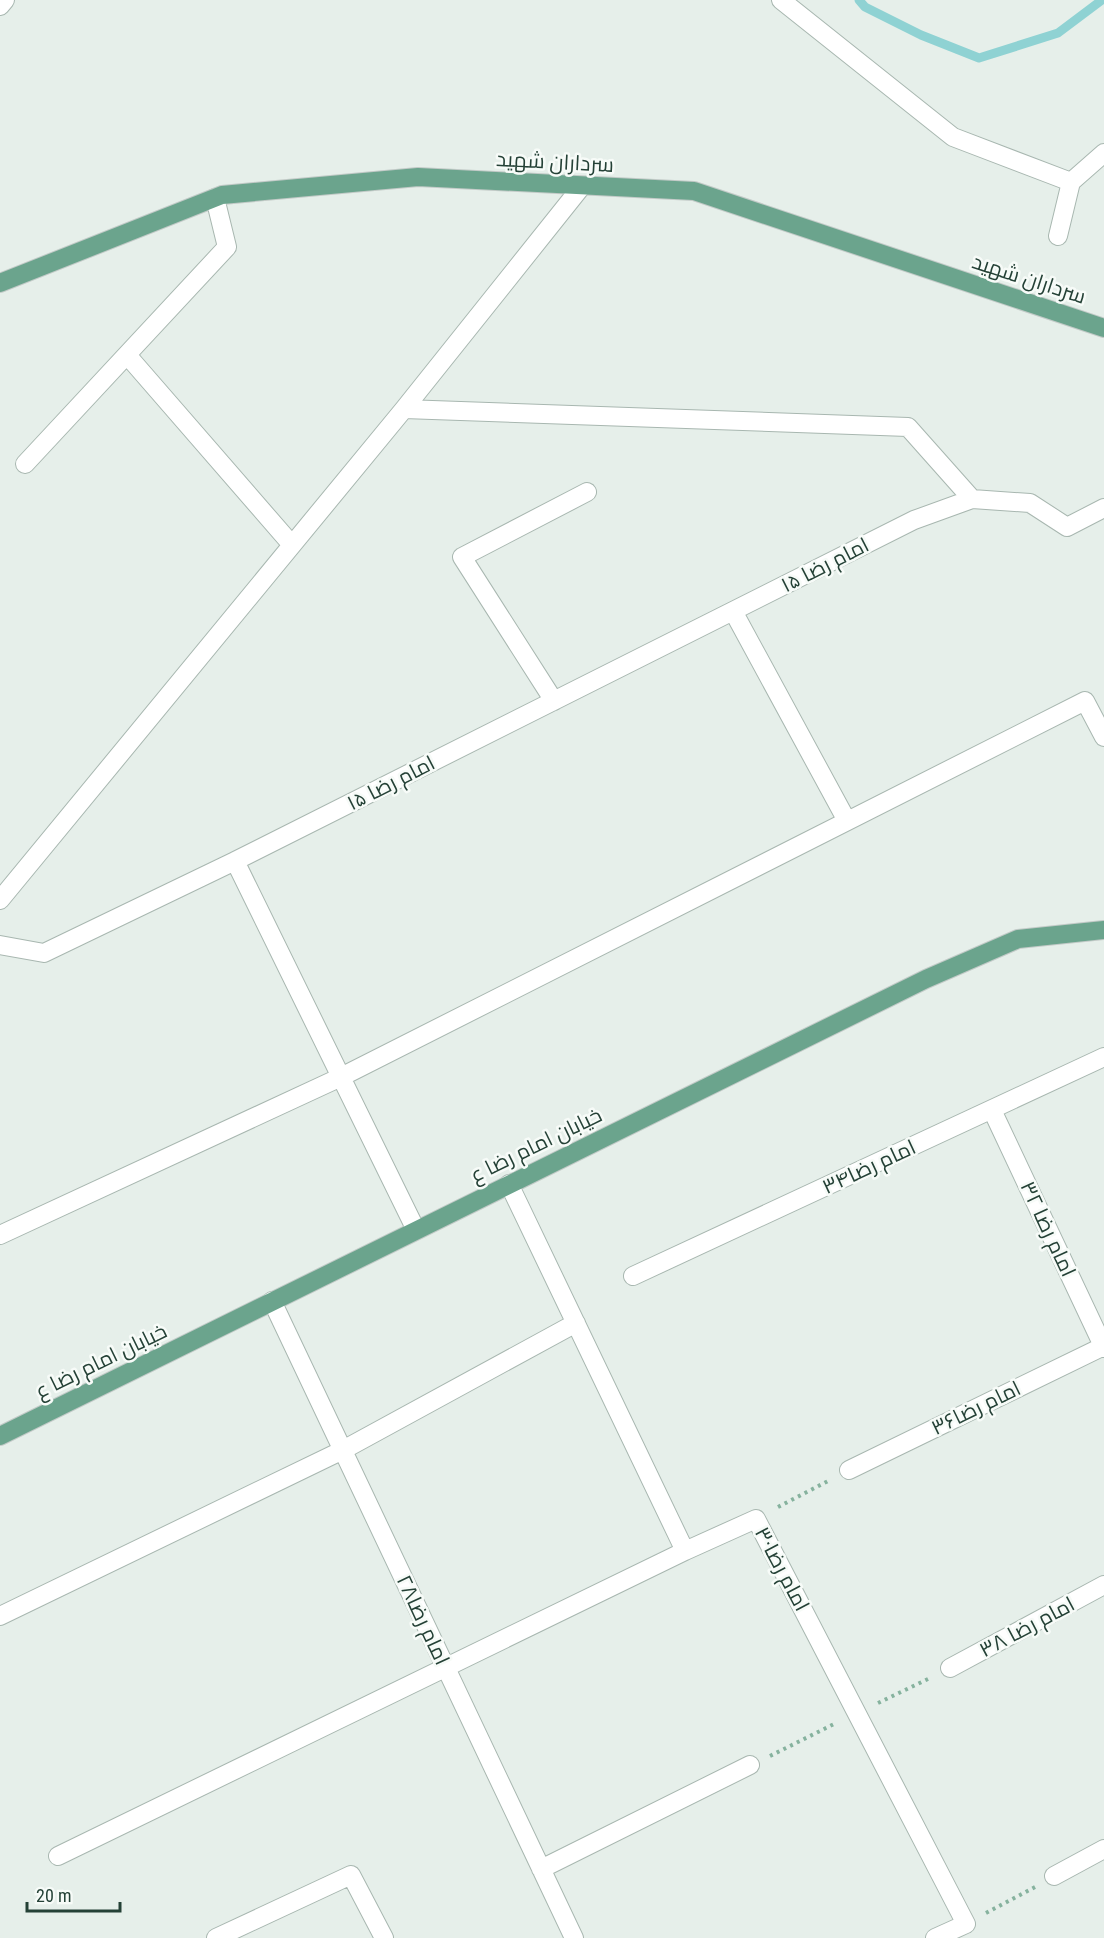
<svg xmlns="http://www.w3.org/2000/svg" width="1104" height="1938" font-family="'Roboto Condensed',Cairo,sans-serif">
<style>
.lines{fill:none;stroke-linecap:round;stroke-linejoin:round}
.stream{stroke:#8fd2d3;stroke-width:9}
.minor-casing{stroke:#a8b7b0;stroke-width:20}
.major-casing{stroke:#c2cac7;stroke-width:20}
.path{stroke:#86b29e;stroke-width:4;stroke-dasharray:3 4.5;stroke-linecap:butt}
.minor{stroke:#fff;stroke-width:18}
.major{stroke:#6ba48d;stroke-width:18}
.labels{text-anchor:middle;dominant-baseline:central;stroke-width:5;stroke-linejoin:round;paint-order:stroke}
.street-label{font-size:21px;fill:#244136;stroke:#f7fbf8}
</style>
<rect width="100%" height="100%" fill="#e6efea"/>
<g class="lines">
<!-- stream -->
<path class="stream" d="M859,0l6,7 56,28 58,23 79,-25 44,-33"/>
<defs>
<path id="minor" d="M781,0l172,137 118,45 -13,54
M0,6l5,-6
M1071,182l33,-29
M127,355l165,190
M404,409l504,18 64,72
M25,464l202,-217 -12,-49
M733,611l114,210
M554,701l-92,-144 125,-65
M0,900l404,-491 178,-223
M0,945l44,8 191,-92
M992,1110l112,238
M509,1184l176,367 71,-32 210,405 -31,14
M416,1230l-181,-369 679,-341 58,-21 58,4 37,24 37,-19
M0,1235l341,-158 744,-376 19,36
M633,1276l471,-219
M272,1301l302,637
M849,1470l255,-124
M0,1616l343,-166 233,-127
M950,1668l154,-83
M58,1856l627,-305
M541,1869l209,-104
M1054,1876l50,-27
M216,1938l135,-63 33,63"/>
<path id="major" d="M0,283l222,-88 196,-18 276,14 410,137
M0,1436l926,-457 92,-40 86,-9"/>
</defs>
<!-- minor casing -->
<use href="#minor" class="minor-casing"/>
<!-- major casing -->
<use href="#major" class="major-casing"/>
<!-- path -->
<path class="path" d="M778,1507l52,-27
M878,1703l52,-25
M770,1756l66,-33
M986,1913l49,-26"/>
<!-- minor -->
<use href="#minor" class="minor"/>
<!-- major -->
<use href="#major" class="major"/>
</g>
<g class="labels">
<!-- street labels -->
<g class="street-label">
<text transform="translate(555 162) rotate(3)">سرداران شهید</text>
<text transform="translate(1029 279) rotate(18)">سرداران شهید</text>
<text transform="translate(825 565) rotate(-27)">۱۵ امام رضا</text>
<text transform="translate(391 783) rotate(-27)">۱۵ امام رضا</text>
<text transform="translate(536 1145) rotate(-26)">خیابان امام رضا ع</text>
<text transform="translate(869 1167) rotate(-25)">امام رضا۳۴</text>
<text transform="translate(1048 1229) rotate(65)">امام رضا ۳۲</text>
<text transform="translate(101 1361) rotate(-26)">خیابان امام رضا ع</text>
<text transform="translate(976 1408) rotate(-26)">امام رضا۳۶</text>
<text transform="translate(782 1569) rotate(62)">امام رضا۳۰</text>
<text transform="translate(423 1620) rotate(65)">امام رضا۲۸</text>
<text transform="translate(1027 1627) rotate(-28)">امام رضا ۳۸</text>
</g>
</g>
<!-- scale -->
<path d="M27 1902v9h93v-9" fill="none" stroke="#244136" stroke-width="3"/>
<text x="36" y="1902" font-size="18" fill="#244136" stroke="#f7fbf8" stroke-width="4.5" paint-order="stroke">20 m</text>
</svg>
